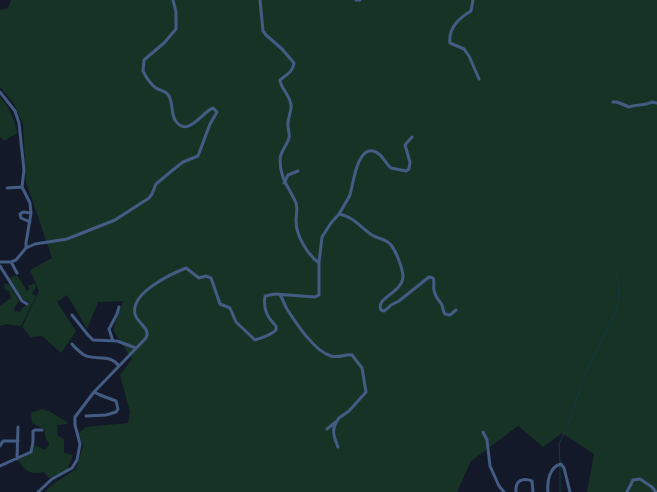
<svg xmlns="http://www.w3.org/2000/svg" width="657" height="492" font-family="Inter,sans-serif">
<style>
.green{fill:#173326}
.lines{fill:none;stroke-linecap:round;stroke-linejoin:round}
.stream{stroke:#113a45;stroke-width:1}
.minor{stroke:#435c83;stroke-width:3}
</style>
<rect width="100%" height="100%" fill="#141929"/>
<!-- green -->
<path class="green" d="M11,0h646v492h-70l7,-38 -32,-21 -19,14 -25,-21 -47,35 -14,31h-412l8,-8 23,-15 7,-23 -4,-13 7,-6 42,-4 2,-11 -10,-37 12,-16 -19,-29 10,-29 -25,1 -11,27 -20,-34 -10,7 19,29 -15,22 -19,-17 -11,1 -9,-10 17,-36 -9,-21 22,-12 -26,-76 -3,-58 -9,-20 -14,-17v-77l8,-2z
M0,97c10,12 14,20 17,36l-13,8 -4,-4z
M17,275l10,16 3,-2 -2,-3 7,-3 1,5 -3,3 -1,3 4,2 -15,30 -15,-2 -6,2v-20l11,-8 -2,-7 -4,-1 -1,-6h5l10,17 -5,7 1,3 5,1 4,-6 4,-1 1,-3 -7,-3 -13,-21z
M42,409l7,2 18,11v2l-10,1 1,11 6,3v14l9,2 -6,15 -18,8 -5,-6c-14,3 -19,-1 -26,-12l14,-7 3,-8 10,5 3,-3 1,-4 -3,-4 -2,-10 -12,-6 -1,-10z"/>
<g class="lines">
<!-- stream -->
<path class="stream" d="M560,463l-1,-20 9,-17 15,-47 33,-69 3,-16 -2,-20
M560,492v-26"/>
<!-- minor -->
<path class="minor" d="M260,0l3,31 3,4 16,14 12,14c-1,9 -8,12 -14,17 1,9 10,15 11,25 1,7 -4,13 -3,21 0,4 2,8 1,12 -2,8 -9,13 -9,22 0,19 9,27 16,43 2,6 0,12 0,18 0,15 12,34 23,42
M356,0h4
M473,0l-2,11c-12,7 -23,17 -21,32l14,6 5,7 10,23
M0,92l15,19 4,12 5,47 -2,17 8,16 1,10 -5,30v5
M613,102h4l12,5c8,-3 16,-1 23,-5l5,1
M284,183l4,-8 10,-4
M7,188l15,-1
M339,214c4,-7 8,-13 11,-19 3,-10 7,-48 23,-44 9,2 12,12 18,17l15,3 3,-2 1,-7 -5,-17 7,-8
M30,222l-9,-4 -1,-4 3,-2 8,1
M0,262h11l5,-2 10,-12 9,-4 32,-5 48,-19 34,-22 3,-4 4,-10 18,-15 9,-7 15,-6 12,-32 7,-12 -4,-4c-11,4 -26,31 -38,12 -4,-7 -2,-17 -6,-24 -3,-6 -9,-5 -13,-8 -6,-4 -10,-11 -13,-17l1,-11 20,-17 12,-14v-17l-3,-12
M11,262l6,11
M0,266l22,35 5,3
M280,295c3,4 4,9 7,14 9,14 27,42 44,47 9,2 14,-2 21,-1l10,13 4,24 -17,19 -10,7 -2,3 -10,8
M72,315l16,20 5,5 24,1 19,7
M113,341l-4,-12 8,-15 2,-7
M72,344c3,4 8,8 12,11 12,6 25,-2 35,11
M86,416l20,-1 10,-3 2,-3 -2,-8 -16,-6 -6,-3
M336,423c-5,8 -1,16 2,24
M483,432l4,8 3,26 9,20 5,6
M0,446l3,-5h15
M17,459l1,-32
M0,466l31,-14 2,-10v-11l2,-1h7
M38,492l14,-13 20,-11 5,-8 3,-16 -5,-19v-8l19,-25 52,-54c5,-10 -9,-15 -11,-24 -5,-21 36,-40 51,-46l13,10 7,-2 5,2 9,26 10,4 6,14 19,18c8,-3 15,-4 21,-10v-4c-9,-9 -13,-17 -11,-30l10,-2 40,3 4,-2v-32l3,-26 9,-14 8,-9c14,2 22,14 33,21 6,4 15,4 19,10 5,6 12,24 12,32 -1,16 -28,21 -22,33l3,1 3,-2 4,-4 8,-4 30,-24 4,1c2,4 0,8 1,12 1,7 5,10 8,15 1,4 1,6 3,9l5,1 6,-5
M516,492c-1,-11 6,-15 16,-11l1,11
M548,492c-1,-10 1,-25 13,-28l3,4 6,24
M627,492l6,-12 7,-1 12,8 4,5"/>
</g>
</svg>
